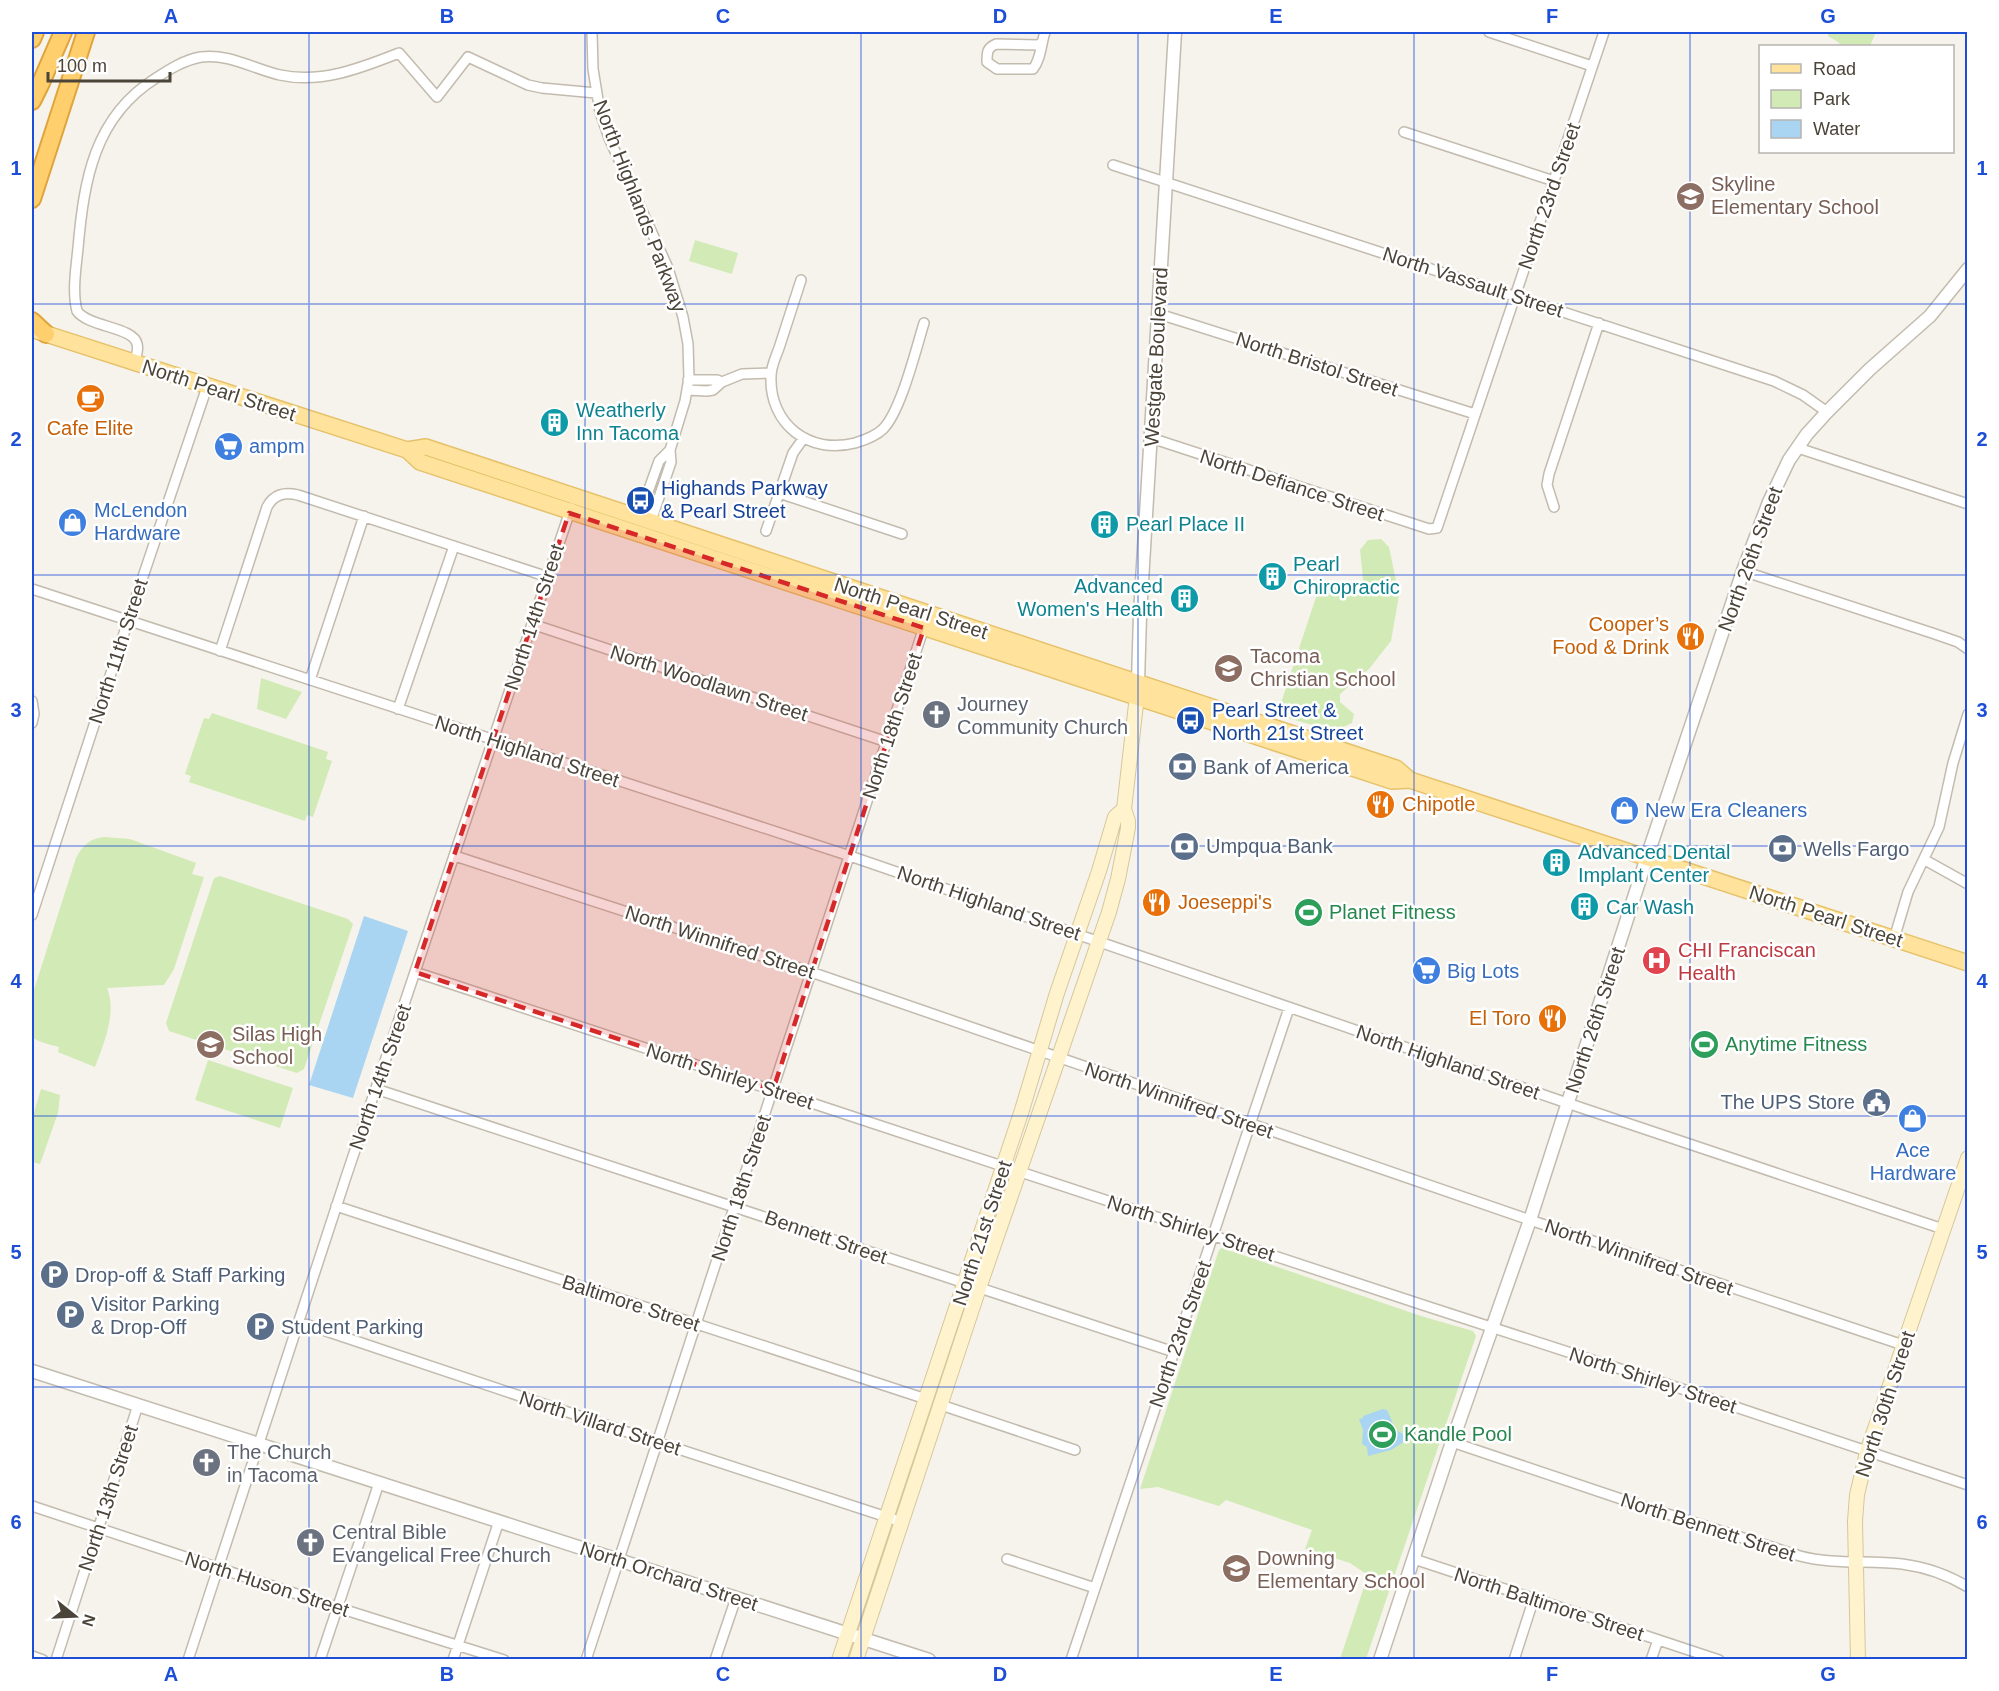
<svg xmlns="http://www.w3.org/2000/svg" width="1999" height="1691" font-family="Arial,sans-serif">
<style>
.green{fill:#d2eab5}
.water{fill:#a9d4f2}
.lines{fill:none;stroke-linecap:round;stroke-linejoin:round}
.minor-casing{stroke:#c2bbae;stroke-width:12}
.tertiary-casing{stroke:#c2bbae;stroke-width:15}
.secondary-casing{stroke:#d6c79b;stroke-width:16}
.primary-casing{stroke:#e6c16a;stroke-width:18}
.motorway-casing{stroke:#e0a43c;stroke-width:20}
.minor{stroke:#fff;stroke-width:9}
.tertiary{stroke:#fff;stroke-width:12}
.secondary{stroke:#fff3cd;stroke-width:14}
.primary{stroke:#ffe39c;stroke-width:15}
.motorway{stroke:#ffcf6e;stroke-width:16}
.marked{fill:#d62828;fill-opacity:0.2;stroke:#d62828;stroke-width:4.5;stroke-dasharray:12 8;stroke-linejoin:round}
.grid{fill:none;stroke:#1d4ed8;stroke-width:1.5;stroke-opacity:0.55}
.labels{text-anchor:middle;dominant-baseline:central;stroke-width:5;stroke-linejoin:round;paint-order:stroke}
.education-label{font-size:20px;fill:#785e54;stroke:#fff;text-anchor:start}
.street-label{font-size:20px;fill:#4b4439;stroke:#fff}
.culture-label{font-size:20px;fill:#0d838f;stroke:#fff;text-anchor:start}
.food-label{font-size:20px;fill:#c56008;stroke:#fff;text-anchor:end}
.shop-label{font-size:20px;fill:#366cbe;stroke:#fff;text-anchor:start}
.transit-label{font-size:20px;fill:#164399;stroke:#fff;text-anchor:start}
.worship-label{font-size:20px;fill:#5b616d;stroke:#fff;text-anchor:start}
.service-label{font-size:20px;fill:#4e5e75;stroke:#fff;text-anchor:start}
.leisure-label{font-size:20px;fill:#27864d;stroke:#fff;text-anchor:start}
.health-label{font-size:20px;fill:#be3a42;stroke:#fff;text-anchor:start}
.neatline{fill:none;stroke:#1d4ed8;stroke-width:2}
.grid-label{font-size:20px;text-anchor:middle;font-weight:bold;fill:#1d4ed8}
</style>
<rect width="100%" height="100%" fill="#f6f3ec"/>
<!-- green -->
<path class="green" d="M1829,32h47l-6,14h-29l-3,-4 -10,-6z
M695,240l43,13 -6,21 -43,-13z
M1381,539l8,8 10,48 -8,46 -22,28 -29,25v8l14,12 -2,9 -18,8 -57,-16 43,-130 38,2 5,-8 -3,-29 8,-10z
M261,678l41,14 -16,27 -29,-10z
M212,713l116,39 -2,7 6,2 -19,56 -6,-2 -2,6 -116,-39 2,-6 -6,-2 19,-56 5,1z
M104,837l26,2 66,24 -4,11 12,3 -30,92 -10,16 -57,3c10,25 -3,55 -12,79l-37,-15 1,-5c-7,-2 -17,-4 -24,-8 -7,-5 -3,-34 -1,-42l-2,-1 44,-138c7,-13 13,-19 28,-21z
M220,876l128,43 5,5 -49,145 -7,4 -128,-42 -3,-8 48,-145z
M208,1060l85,28 -13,40 -85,-28z
M41,1089l19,6 -2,18 -18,51 -8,-2v-43z
M1222,1248l199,68 52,15 3,5 -110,323h-26l28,-84 -18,-12 -45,-14 7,-19 -86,-30 -7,6 -61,-19 -18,2 79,-239z"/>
<!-- water -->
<path class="water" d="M364,916l44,15 -55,167 -44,-13z
M1383,1409l4,1 9,20 14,8 -19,12 -23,6 -1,-9 -5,-3 1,-14 -4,-11 4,-1v-2z"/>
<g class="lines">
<defs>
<path id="minor" d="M592,32l1,37 7,43 9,26 59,130 15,49 5,27 1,34 -4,23 -15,49 1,12 -21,62
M1489,32l103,34
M1041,43l-3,2 -42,-1c-9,4 -9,8 -9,18l10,7h36c8,-10 8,-25 12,-37
M1404,132l150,49
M1113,165l661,216 29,14 24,17
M801,280c-7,22 -14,43 -21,65 -3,10 -9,20 -9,31 -2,48 38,79 84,67 10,-3 21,-7 28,-14 18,-18 33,-80 41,-106
M1159,314l316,100
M134,363c2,-6 5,-13 3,-19 -3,-17 -49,-17 -60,-33 -5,-19 -1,-43 1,-63 6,-68 16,-131 78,-170 14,-9 28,-18 45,-21 27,-4 53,12 79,18 41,9 81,-7 119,-22l38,44 31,-40 60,28 14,3 54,5
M688,380h29l5,2
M687,390l20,1 6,-1 9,-8 20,-8 29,-1
M1151,438l278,91 8,-1 167,-496
M1798,448l170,56
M779,493l123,41
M1554,507l-7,-22 2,-11 50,-151
M638,520l21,-59 11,-11
M766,531l27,-78 10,-14
M1743,571l192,63 23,8 10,7
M32,589l818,267 717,247 376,126
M532,624l355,118
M220,651l47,-144c7,-13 17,-15 31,-12l250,82
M310,680l54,-164
M32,701l2,13 -2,9
M398,709l56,-163
M455,856l356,116 719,248 373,125
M1925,860l43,24
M32,915l96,-294 79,-234
M1894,939l14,-47 31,-65 14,-64 15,-49
M415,972l1008,333 256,83 289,97
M376,1089l798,263
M336,1206l590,193
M299,1322l358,120 245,80
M941,1405l134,45
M1452,1442l187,63 161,51c34,9 68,4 102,8 23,3 46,11 66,23
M32,1506l304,101 168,53
M1007,1559l88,29
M1414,1559l305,101
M32,1656l11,4
M56,1660l82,-255
M188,1660l158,-483 225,-669
M320,1660l59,-177
M453,1660l46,-139
M586,1660l339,-1036
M715,1660l21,-62
M1071,1660l218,-652
M1514,1660l20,-62
M1651,1660l7,-20"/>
<path id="tertiary" d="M1138,682l2,-67 35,-583
M32,1371l897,289
M1380,1660l72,-218 78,-222 117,-363 96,-286 26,-69 20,-42 18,-26 20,-22 43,-43 60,-53 38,-47"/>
<path id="secondary" d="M839,1660l183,-550 35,-117 42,-122 16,-54 9,-8
M856,1660l123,-372 130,-376 9,-33 10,-51v-7l-4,-12 14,-122
M1858,1660l-3,-139 2,-26 10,-43 101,-294"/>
<path id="primary" d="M34,330l373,120 13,12 972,319 18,-1 558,183
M407,450l19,-3 970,321 14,12"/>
<path id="motorway" d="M32,39l3,-7
M32,101l8,-16 23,-53
M32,199l54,-167
M32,321l14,13"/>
</defs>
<!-- minor casing -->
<use href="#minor" class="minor-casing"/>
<!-- tertiary casing -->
<use href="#tertiary" class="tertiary-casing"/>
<!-- secondary casing -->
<use href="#secondary" class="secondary-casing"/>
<!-- primary casing -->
<use href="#primary" class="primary-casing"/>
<!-- motorway casing -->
<use href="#motorway" class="motorway-casing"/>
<!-- minor -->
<use href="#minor" class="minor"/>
<!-- tertiary -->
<use href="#tertiary" class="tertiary"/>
<!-- secondary -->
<use href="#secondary" class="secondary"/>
<!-- primary -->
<use href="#primary" class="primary"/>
<!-- motorway -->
<use href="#motorway" class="motorway"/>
</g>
<!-- marked area -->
<path class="marked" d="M569,513l355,115 -151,462 -358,-118z"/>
<!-- grid -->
<path class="grid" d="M309,32v1628M585,32v1628M861,32v1628M1138,32v1628M1414,32v1628M1690,32v1628M32,304h1936M32,575h1936M32,846h1936M32,1116h1936M32,1387h1936"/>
<!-- icons -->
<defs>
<symbol id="school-disc" viewBox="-11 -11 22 22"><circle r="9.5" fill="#8d6e63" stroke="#fff"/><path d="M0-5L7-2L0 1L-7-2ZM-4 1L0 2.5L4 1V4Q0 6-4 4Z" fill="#fff"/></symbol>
<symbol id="cafe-disc" viewBox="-11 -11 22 22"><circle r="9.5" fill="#e8710a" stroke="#fff"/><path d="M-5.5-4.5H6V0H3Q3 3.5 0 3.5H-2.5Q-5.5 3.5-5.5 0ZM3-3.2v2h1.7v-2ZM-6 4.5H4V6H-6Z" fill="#fff"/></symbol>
<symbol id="building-disc" viewBox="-11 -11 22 22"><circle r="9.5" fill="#0f9aa8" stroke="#fff"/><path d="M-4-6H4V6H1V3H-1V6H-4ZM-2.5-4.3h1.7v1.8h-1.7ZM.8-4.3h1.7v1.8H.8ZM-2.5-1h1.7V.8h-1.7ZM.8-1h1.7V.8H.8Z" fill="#fff"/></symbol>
<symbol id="supermarket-disc" viewBox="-11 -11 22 22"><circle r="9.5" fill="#3f7fe0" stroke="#fff"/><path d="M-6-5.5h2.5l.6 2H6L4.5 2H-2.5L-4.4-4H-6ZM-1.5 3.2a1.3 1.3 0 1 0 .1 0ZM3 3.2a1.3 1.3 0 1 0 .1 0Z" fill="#fff"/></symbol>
<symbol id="bus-disc" viewBox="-11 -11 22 22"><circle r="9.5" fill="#1a4fb4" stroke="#fff"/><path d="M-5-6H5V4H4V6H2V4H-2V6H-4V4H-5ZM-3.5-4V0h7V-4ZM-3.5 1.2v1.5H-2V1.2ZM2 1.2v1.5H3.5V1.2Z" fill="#fff"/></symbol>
<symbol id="shop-disc" viewBox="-11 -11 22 22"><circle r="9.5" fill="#3f7fe0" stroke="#fff"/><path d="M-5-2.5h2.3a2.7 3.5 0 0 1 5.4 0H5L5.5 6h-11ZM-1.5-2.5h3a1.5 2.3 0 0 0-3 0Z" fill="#fff"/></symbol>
<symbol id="restaurant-disc" viewBox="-11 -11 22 22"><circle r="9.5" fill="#e8710a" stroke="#fff"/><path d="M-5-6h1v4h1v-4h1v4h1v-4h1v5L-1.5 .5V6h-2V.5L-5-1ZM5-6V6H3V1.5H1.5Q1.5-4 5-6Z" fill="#fff"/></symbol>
<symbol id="church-disc" viewBox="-11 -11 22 22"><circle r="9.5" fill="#6b7280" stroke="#fff"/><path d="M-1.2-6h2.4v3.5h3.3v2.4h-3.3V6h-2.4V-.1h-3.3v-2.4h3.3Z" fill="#fff"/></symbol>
<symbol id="bank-disc" viewBox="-11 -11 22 22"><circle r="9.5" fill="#5c6f8a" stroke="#fff"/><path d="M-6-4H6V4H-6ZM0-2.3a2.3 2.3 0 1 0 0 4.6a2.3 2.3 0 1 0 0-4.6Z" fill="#fff"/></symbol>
<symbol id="stadium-disc" viewBox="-11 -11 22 22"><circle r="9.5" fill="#2e9e5b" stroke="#fff"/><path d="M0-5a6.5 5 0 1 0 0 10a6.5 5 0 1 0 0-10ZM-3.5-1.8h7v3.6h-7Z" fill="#fff"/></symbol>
<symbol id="hospital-disc" viewBox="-11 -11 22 22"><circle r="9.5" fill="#e0444e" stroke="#fff"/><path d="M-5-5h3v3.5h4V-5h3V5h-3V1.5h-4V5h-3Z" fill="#fff"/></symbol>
<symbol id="civic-disc" viewBox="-11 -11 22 22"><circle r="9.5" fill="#5c6f8a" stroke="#fff"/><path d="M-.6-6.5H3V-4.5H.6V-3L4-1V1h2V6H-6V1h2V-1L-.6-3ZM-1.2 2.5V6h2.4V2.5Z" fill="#fff"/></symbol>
<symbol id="parking-disc" viewBox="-11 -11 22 22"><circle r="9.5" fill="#5c6f8a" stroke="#fff"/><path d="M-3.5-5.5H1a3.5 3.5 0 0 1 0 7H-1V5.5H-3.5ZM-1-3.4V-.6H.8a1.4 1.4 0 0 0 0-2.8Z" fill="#fff"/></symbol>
</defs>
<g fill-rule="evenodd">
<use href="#school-disc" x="1674" y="180" width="33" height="33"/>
<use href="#cafe-disc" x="74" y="382" width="33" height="33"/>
<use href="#building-disc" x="538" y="406" width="33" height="33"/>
<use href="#supermarket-disc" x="212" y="430" width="33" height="33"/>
<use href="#bus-disc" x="624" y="484" width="33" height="33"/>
<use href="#shop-disc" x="56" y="506" width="33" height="33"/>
<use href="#building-disc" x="1088" y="508" width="33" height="33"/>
<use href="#building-disc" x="1256" y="560" width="33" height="33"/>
<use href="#building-disc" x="1168" y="582" width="33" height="33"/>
<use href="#restaurant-disc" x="1674" y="620" width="33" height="33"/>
<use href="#school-disc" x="1212" y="652" width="33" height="33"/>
<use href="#church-disc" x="920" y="698" width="33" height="33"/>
<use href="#bus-disc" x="1174" y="704" width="33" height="33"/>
<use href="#bank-disc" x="1166" y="750" width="33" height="33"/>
<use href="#restaurant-disc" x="1364" y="788" width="33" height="33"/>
<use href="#shop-disc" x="1608" y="794" width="33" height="33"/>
<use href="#bank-disc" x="1168" y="830" width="33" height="33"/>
<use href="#bank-disc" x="1766" y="832" width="33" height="33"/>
<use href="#building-disc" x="1540" y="846" width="33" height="33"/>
<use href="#restaurant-disc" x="1140" y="886" width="33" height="33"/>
<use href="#building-disc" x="1568" y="890" width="33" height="33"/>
<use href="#stadium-disc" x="1292" y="896" width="33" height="33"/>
<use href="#hospital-disc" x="1640" y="944" width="33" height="33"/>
<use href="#supermarket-disc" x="1410" y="954" width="33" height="33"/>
<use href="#restaurant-disc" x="1536" y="1002" width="33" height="33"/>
<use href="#stadium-disc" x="1688" y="1028" width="33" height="33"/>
<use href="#school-disc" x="194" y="1028" width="33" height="33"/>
<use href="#civic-disc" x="1860" y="1086" width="33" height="33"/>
<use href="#shop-disc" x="1896" y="1102" width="33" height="33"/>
<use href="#parking-disc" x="38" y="1258" width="33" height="33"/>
<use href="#parking-disc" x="54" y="1298" width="33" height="33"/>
<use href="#parking-disc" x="244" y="1310" width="33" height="33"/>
<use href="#stadium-disc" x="1366" y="1418" width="33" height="33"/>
<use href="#church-disc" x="190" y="1446" width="33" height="33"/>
<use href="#church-disc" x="294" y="1526" width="33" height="33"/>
<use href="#school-disc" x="1220" y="1552" width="33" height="33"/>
</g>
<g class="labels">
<!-- education labels -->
<g class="education-label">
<text x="1711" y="184">Skyline<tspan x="1711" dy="23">Elementary School</tspan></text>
<text x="1250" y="656">Tacoma<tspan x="1250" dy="23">Christian School</tspan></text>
<text x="232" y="1034">Silas High<tspan x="232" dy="23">School</tspan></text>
<text x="1257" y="1558">Downing<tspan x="1257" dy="23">Elementary School</tspan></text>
</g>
<!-- street labels -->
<g class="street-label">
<text transform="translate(1549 196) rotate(-71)">North 23rd Street</text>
<text transform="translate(640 206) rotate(69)">North Highlands Parkway</text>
<text transform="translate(1473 282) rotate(18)">North Vassault Street</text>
<text transform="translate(1156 357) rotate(-87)">Westgate Boulevard</text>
<text transform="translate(1317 364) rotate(18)">North Bristol Street</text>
<text transform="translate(219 390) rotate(18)">North Pearl Street</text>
<text transform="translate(1292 485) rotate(18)">North Defiance Street</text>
<text transform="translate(1750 559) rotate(-70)">North 26th Street</text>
<text transform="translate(911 608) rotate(18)">North Pearl Street</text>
<text transform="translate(534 617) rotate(-72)">North 14th Street</text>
<text transform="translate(118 651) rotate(-72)">North 11th Street</text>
<text transform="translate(709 683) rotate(18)">North Woodlawn Street</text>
<text transform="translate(892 726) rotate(-72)">North 18th Street</text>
<text transform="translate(527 751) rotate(18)">North Highland Street</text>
<text transform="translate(989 903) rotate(19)">North Highland Street</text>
<text transform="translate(1826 916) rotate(18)">North Pearl Street</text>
<text transform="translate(720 942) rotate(18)">North Winnifred Street</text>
<text transform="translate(1595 1020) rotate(-72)">North 26th Street</text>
<text transform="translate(1448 1062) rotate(19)">North Highland Street</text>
<text transform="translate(730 1076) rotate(18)">North Shirley Street</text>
<text transform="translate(380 1077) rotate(-71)">North 14th Street</text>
<text transform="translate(1179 1100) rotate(19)">North Winnifred Street</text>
<text transform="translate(741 1188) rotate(-72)">North 18th Street</text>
<text transform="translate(1191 1228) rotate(18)">North Shirley Street</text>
<text transform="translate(982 1233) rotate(-72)">North 21st Street</text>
<text transform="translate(826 1237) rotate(19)">Bennett Street</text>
<text transform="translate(1639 1257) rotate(19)">North Winnifred Street</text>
<text transform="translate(631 1303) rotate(18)">Baltimore Street</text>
<text transform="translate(1180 1334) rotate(-71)">North 23rd Street</text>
<text transform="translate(1653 1380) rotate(18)">North Shirley Street</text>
<text transform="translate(1885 1404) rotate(-72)">North 30th Street</text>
<text transform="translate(600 1423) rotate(18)">North Villard Street</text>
<text transform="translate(108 1498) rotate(-72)">North 13th Street</text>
<text transform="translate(1708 1527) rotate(18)">North Bennett Street</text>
<text transform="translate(669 1576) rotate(18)">North Orchard Street</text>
<text transform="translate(267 1584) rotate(18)">North Huson Street</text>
<text transform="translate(1549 1604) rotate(18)">North Baltimore Street</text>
</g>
<!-- culture labels -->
<g class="culture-label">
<text x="576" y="410">Weatherly<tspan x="576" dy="23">Inn Tacoma</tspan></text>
<text x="1126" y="524">Pearl Place II</text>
<text x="1293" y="564">Pearl<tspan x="1293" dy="23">Chiropractic</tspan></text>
<text x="1163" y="586" text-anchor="end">Advanced<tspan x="1163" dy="23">Women's Health</tspan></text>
<text x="1578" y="852">Advanced Dental<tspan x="1578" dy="23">Implant Center</tspan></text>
<text x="1606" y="907">Car Wash</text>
</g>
<!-- food labels -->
<g class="food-label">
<text x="90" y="428" text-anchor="middle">Cafe Elite</text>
<text x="1669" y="624">Cooper’s<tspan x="1669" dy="23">Food &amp; Drink</tspan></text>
<text x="1402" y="804" text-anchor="start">Chipotle</text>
<text x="1178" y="902" text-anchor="start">Joeseppi's</text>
<text x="1531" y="1018">El Toro</text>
</g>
<!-- shop labels -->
<g class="shop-label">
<text x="249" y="446">ampm</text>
<text x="94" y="510">McLendon<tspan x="94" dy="23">Hardware</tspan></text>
<text x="1645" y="810">New Era Cleaners</text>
<text x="1447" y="971">Big Lots</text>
<text x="1913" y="1150" text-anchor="middle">Ace<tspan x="1913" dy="23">Hardware</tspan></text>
</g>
<!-- transit labels -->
<g class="transit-label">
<text x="661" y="488">Highands Parkway<tspan x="661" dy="23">&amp; Pearl Street</tspan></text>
<text x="1212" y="710">Pearl Street &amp;<tspan x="1212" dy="23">North 21st Street</tspan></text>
</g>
<!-- worship labels -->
<g class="worship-label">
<text x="957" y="704">Journey<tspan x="957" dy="23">Community Church</tspan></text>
<text x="227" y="1452">The Church<tspan x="227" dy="23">in Tacoma</tspan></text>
<text x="332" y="1532">Central Bible<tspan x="332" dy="23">Evangelical Free Church</tspan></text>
</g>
<!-- service labels -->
<g class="service-label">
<text x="1203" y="767">Bank of America</text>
<text x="1206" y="846">Umpqua Bank</text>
<text x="1803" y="849">Wells Fargo</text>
<text x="1855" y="1102" text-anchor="end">The UPS Store</text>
<text x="75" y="1275">Drop-off &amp; Staff Parking</text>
<text x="91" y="1304">Visitor Parking<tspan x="91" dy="23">&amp; Drop-Off</tspan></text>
<text x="281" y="1327">Student Parking</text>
</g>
<!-- leisure labels -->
<g class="leisure-label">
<text x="1329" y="912">Planet Fitness</text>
<text x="1725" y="1044">Anytime Fitness</text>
<text x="1404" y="1434">Kandle Pool</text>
</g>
<!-- health labels -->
<g class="health-label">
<text x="1678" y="950">CHI Franciscan<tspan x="1678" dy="23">Health</tspan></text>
</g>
</g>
<!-- border -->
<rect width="1999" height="1691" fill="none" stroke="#ffffff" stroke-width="66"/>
<!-- legend -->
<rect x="1759" y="45" width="195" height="108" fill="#ffffff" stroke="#b7b4b0" stroke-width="1.5"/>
<rect x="1771" y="64" width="30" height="9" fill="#ffe39c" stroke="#b7b4b0" stroke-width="1.5"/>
<text x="1813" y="75" font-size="18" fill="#4b4439">Road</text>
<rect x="1771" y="90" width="30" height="18" fill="#d2eab5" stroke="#b7b4b0" stroke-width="1.5"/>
<text x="1813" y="105" font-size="18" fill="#4b4439">Park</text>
<rect x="1771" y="120" width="30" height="18" fill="#a9d4f2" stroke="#b7b4b0" stroke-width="1.5"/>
<text x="1813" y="135" font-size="18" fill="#4b4439">Water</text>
<!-- north arrow -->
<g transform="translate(75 1616) rotate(108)" stroke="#ffffff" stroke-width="4.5" paint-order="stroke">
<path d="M0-4.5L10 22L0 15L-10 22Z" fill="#4b4439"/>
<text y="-9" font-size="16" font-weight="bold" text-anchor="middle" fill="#4b4439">N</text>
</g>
<!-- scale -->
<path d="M48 72v9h122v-9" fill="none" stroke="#4b4439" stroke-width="3"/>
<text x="57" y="72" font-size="18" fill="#4b4439" stroke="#ffffff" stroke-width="4.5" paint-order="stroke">100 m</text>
<rect x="33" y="33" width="1933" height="1625" class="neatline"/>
<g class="grid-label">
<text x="171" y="23">A</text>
<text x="447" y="23">B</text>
<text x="723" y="23">C</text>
<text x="1000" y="23">D</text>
<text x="1276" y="23">E</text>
<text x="1552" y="23">F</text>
<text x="1828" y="23">G</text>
<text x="16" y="175">1</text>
<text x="1982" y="175">1</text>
<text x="16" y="446">2</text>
<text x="1982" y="446">2</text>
<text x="16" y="717">3</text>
<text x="1982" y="717">3</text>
<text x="16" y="988">4</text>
<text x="1982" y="988">4</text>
<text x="16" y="1259">5</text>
<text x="1982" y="1259">5</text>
<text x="16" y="1529">6</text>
<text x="1982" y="1529">6</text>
<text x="171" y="1681">A</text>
<text x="447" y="1681">B</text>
<text x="723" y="1681">C</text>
<text x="1000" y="1681">D</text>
<text x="1276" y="1681">E</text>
<text x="1552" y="1681">F</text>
<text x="1828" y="1681">G</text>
</g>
</svg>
